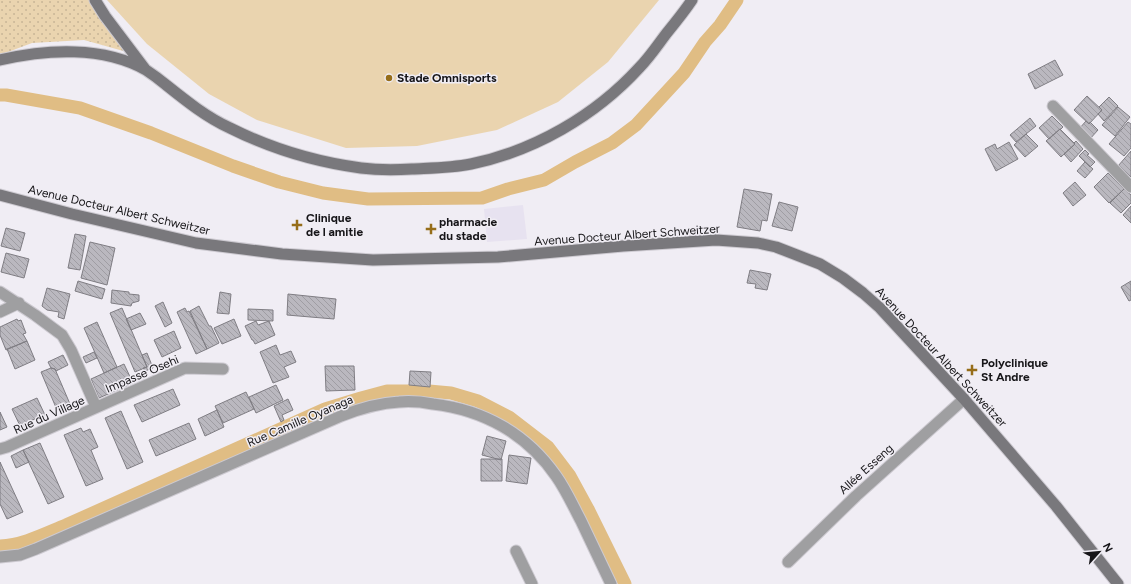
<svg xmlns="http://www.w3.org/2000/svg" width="1131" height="584" font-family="Figtree,sans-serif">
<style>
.built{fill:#e7e2f0}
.grass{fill:url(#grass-dots)}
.pitch{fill:#ead4af}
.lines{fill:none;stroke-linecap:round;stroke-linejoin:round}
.canal{stroke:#e0bd84;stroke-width:13}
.building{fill:url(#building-back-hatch);stroke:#7f7d83}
.minor-casing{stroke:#cdcad1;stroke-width:13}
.secondary-casing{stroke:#cdcad1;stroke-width:13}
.minor{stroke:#9f9fa1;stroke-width:11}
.secondary{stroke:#79787c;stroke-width:11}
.poi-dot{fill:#966d19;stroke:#f0edf4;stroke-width:1.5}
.labels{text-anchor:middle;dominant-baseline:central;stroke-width:3;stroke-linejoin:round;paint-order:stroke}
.poi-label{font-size:12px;font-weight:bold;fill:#161518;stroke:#f0edf4;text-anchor:start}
.street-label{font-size:12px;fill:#161518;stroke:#f0edf4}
</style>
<defs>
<pattern id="grass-dots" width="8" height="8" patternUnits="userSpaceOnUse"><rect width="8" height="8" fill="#ead4af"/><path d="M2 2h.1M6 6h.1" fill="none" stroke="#c8b596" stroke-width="1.8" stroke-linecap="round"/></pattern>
<pattern id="building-back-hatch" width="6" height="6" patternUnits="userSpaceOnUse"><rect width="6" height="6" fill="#bab8bf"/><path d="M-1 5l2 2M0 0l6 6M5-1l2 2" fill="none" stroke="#9f9da3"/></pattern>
</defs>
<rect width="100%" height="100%" fill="#f0edf4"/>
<!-- built -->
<path class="built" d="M523,205l4,34 -40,3 -3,-33z"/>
<!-- grass -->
<path class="grass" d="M0,0h92l35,52 -43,-12 -52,3 -32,12z"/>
<!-- pitch -->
<path class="pitch" d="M107,0h552l-51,62 -50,40 -61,28 -80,16 -71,2 -89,-28 -48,-26 -62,-50z"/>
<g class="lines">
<!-- canal -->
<path class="canal" d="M0,95h6l74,13 71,25 82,33 46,16 44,11 45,6 114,-1 26,-9 36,-9 31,-18 37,-19 24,-18 48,-52 21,-31 15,-17 17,-25
M0,546c23,-1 44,-12 66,-21l259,-116 36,-11 26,-7h42l22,2 27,8 31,16 39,30 22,29 18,33 37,75"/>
</g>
<!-- building -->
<path class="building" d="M1055,60l8,15 -28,14 -7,-15z
M1087,96l15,14 -13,14 -15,-14z
M1109,97l9,9 -14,15 -6,-7 4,-4 -3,-3z
M1118,107l12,10 -15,19 -13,-11z
M1052,116l11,11 -2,2h-1l-11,10 -10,-11z
M1030,118l6,8 -20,16 -6,-7z
M1086,121l3,3 1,-2 8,8 -9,10 -10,-11z
M1128,122l3,2v24l-7,8 -15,-12z
M1060,129l15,15 -14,13 -15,-16z
M1026,134l12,12 -13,11 -11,-12z
M1076,141l7,8 -12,13 -7,-8 11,-10 -1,-1z
M1009,142l9,17 -22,12 -11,-22 10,-5 2,5z
M1085,150l4,4 -2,1 8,7 -5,5 -11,-11z
M1131,151v26l-13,-11z
M1085,162l8,7 -8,9 -8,-7z
M1108,173l16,16 -15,14 -15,-16z
M1075,182l11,13 -13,11 -10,-13z
M744,189l28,5 -5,27 -5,-1 -2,11 -23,-4z
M1124,189l7,6v8l-10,10 -11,-10z
M779,202l19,5 -6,24 -20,-5z
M1131,206v17l-8,-8z
M6,228l19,5 -5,18 -19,-5z
M75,234l11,2 -6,34 -12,-2z
M90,242l25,6 -8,37 -26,-7z
M6,253l23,6 -5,19 -23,-6z
M750,270l21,4 -4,16 -12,-2 1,-4 -9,-1z
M78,281l27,8 -3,10 -27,-8z
M1131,281v19l-2,1 -8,-14z
M47,288l23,6 -6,25 -6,-2 1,-5 -12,-2 -5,-4z
M112,290l17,2v2l10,1v6l-7,2 -1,3 -20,-3z
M220,292l11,2 -2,20 -12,-1z
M288,294l48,5 -2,20 -47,-4z
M163,302l9,21 -7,4 -10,-21z
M199,306l10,20h2l8,17 -12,6 -17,-38z
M122,308l25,59 -12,5 -25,-59z
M185,308l2,4 2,-1 18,38 -11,5 -19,-42z
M248,309l25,1v11l-25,-1z
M140,313l6,11 -15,6 -5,-11z
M17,319l1,2 3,-1 3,8 2,5 -3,1 4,7 -21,9 -6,-15v-8z
M234,319l7,17 -19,8 -8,-16z
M256,321l2,4 11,-4 6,14 -20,9 -2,-4h-1l-7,-14z
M97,322l20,45 -13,6 -20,-45z
M174,331l7,17 -19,9 -8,-17z
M27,341l8,19 -20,9 -8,-20z
M276,345l4,10 11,-4 5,11 -12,5 5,10 -16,6 -13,-31z
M94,352l3,6 -11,5 -3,-6z
M147,353l6,15 -8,3 -2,-3 4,-1 -5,-12z
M63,355l5,10 -12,6 -1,-2 -4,-1 -3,-6z
M124,364l9,19 -34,15 -8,-19z
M325,366h29l1,24 -29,1z
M51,368l4,1 15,35 -13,6 -16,-38z
M410,371l21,1 -1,15 -21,-2z
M276,385l7,15 -27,13 -7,-16z
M173,389l7,16 -38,17 -8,-17z
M246,392l8,17 -31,14 -8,-17z
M37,398l8,17 -15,6 2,5 -10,4 -10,-21z
M288,399l5,11 -11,5 2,5 -3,2 -7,-16z
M217,410l7,17 -19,9 -7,-17z
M121,411l22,51 -16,7 -22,-51z
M0,412l7,15 -7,3z
M189,423l7,16 -40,17 -7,-16z
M81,428l2,4 7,-3 8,18 -7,3 12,29 -17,7 -22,-51z
M487,436l19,5 -5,19 -19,-5z
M40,443l24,54 -16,7 -25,-54z
M23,450l6,12 -13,6 -5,-12z
M509,455l22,3 -4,26 -21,-3z
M481,459h21v22h-21z
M0,462l23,50 -16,7 -7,-15z"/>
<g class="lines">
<defs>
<path id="minor" d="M1053,106l78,81
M0,292l35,23 27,20 9,15 25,57
M0,312l19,-9
M0,449l7,-2 178,-79 38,1
M516,551l16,33
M0,557l20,-2 16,-6 305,-133c18,-7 38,-13 58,-14 11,-1 23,0 34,2 51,6 94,30 123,72 10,14 17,30 25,45 10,21 20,42 30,63
M788,562l68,-66 108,-97"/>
<path id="secondary" d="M95,0l10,16 40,53
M0,60c47,-11 103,-14 146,10 6,4 13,9 19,14 20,16 41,33 65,44 40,20 86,34 131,40 16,2 34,2 51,1 20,-1 39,-1 59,-5 63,-13 124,-48 168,-96 10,-10 18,-22 27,-34 9,-11 18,-22 26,-34
M0,195l72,19 124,29 86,11 91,6 125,-3 125,-11 93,-6 42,3 18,4 44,17 23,14 20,15 17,15 84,91 92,107 62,78"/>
</defs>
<!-- minor casing -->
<use href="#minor" class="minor-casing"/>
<!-- secondary casing -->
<use href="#secondary" class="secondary-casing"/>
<!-- minor -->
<use href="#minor" class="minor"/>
<!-- secondary -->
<use href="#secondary" class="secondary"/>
</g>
<!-- markers -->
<g class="poi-dot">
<circle cx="389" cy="78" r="4"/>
<path d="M295 219h4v4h4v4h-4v4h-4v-4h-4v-4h4z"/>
<path d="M429 223h4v4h4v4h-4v4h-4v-4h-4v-4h4z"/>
<path d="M970 364h4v4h4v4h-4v4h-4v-4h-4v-4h4z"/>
</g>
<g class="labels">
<!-- poi labels -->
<g class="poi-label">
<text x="397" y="78">Stade Omnisports</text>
<text x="306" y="218">Clinique<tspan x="306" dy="14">de l amitie</tspan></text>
<text x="439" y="222">pharmacie<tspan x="439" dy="14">du stade</tspan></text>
<text x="981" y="363">Polyclinique<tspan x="981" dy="14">St Andre</tspan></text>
</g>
<!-- street labels -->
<g class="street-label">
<text transform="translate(119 210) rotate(13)">Avenue Docteur Albert Schweitzer</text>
<text transform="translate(627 235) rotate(-4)">Avenue Docteur Albert Schweitzer</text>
<text transform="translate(941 357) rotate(47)">Avenue Docteur Albert Schweitzer</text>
<text transform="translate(142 374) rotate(-23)">Impasse Osehi</text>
<text transform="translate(49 415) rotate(-24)">Rue du Village</text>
<text transform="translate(300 421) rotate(-23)">Rue Camille Oyanaga</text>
<text transform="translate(866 469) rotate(-42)">Allée Esseng</text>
</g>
</g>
<!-- north arrow -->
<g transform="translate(1099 552) rotate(63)" stroke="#f0edf4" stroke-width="3" paint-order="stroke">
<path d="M0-3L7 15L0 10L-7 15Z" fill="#161518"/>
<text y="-6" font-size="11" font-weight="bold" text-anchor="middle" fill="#161518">N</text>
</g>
</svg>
